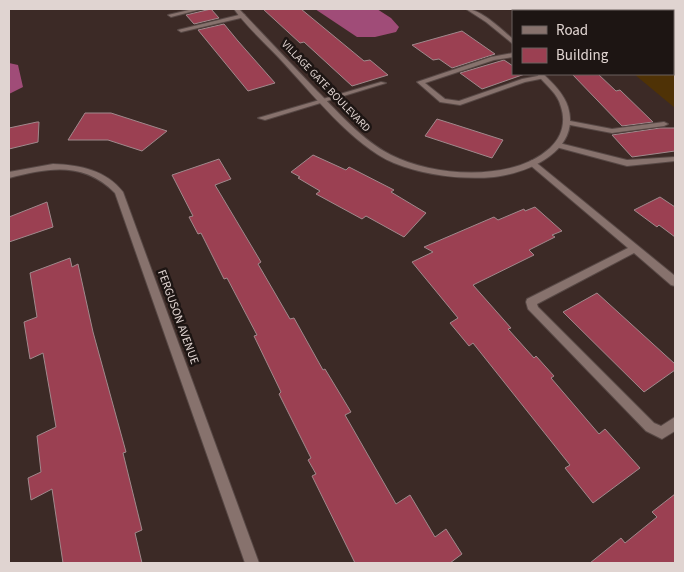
<svg xmlns="http://www.w3.org/2000/svg" width="684" height="572" font-family="'Source Sans 3',sans-serif">
<style>
.green{fill:#4f3206}
.water{fill:#a04c78}
.building{fill:#9b4052;stroke:#a0898c}
.lines{fill:none;stroke-linecap:round;stroke-linejoin:round}
.lane-casing{stroke:#574845;stroke-width:2}
.street-casing{stroke:#574845;stroke-width:2}
.lane{fill:#87726d;fill-rule:evenodd}
.street{fill:#87726d;fill-rule:evenodd}
.labels{text-anchor:middle;dominant-baseline:central;stroke-width:5;stroke-linejoin:round;paint-order:stroke}
.far-street-label{font-size:11px;fill:#e0d4d1;stroke:#1d1513}
.street-label{font-size:12px;fill:#e0d4d1;stroke:#1d1513}
</style>
<rect width="100%" height="100%" fill="#3c2a26"/>
<!-- green -->
<path class="green" d="M572,9h103v99l-41,-34h39v-63h-111z"/>
<!-- water -->
<path class="water" d="M315,9h62l14,9 8,9 -3,5 -21,5h-18z
M9,63l9,2 5,22 -14,7z"/>
<!-- building -->
<path class="building" d="M211,9l8,9 -25,6 -8,-9z
M263,9h38l63,52 6,-1 18,15 -36,11 -48,-44 -4,1z
M224,24l14,17 37,42 -27,8 -50,-61z
M462,31l33,23 -43,14 -13,-9 -6,1 -21,-15z
M504,60l9,6v8h12l-43,15 -22,-16z
M572,74h26l18,17 4,-1 33,32 -31,4z
M85,113h26l56,18 -25,20 -34,-11h-40z
M437,119l16,5 50,16 -11,18 -67,-22z
M37,122h2l-1,20 -29,7v-21z
M660,128h15v23l-43,6 -20,-22z
M313,155l33,15 3,-3 45,23 -3,2 35,21 -22,24 -38,-21 -4,3 -46,-25 4,-3 -22,-13 2,-1 -9,-5z
M219,159l12,20 -16,6 46,77 -3,2 32,55 4,-1 29,52 2,-1 26,43 -6,3 51,89 14,-9 25,42 11,-8 16,25 -12,9h-95l-43,-87 4,-2 -8,-14 3,-2 -32,-64 2,-2 -27,-56 3,-1 -30,-57 -3,1 -23,-46 -3,1 -9,-17 4,-1 -21,-41z
M660,197l15,10v30l-16,-12 -2,2 -23,-17z
M47,202l6,25 -44,15v-25z
M535,207l27,24 -10,4 3,2 -26,13 5,5 -61,30 38,43 -3,1 26,29 2,-2 18,20 -3,2 48,56 6,-5 35,39 -47,35 -28,-35 5,-3 -97,-122 -4,3 -19,-23 8,-5 -46,-56 21,-10 -9,-5 70,-30 4,3 26,-11 1,2z
M70,258l2,9 6,-3 15,68 33,120 -3,1 19,77 -7,3 7,30h-79l-11,-74 -21,11 -3,-22 13,-6 -4,-36 19,-9 -13,-74 -13,6 -6,-37 13,-5 -7,-44z
M597,293l78,71v6l-31,22 -81,-80z
M675,494v69h-85l31,-25 4,5 32,-26 -5,-5z"/>
<g class="lines">
<defs>
<path id="lane" d="M193,9h9l-31,8 -3,-2z
M243,14l2,1v2l-64,15 -3,-2z
M513,53v4l-19,3 -69,23 20,16 14,2 63,-22 21,-4 2,1v2l-20,4 -65,23 -20,-3 -23,-20 74,-25z
M381,82l5,1 -121,37 -7,-2z
M565,120l47,9 52,-7 4,2 -4,2 -52,7 -47,-9z
M556,143h3l68,17 48,-3v4l-48,5 -71,-19z
M533,160l142,116v10l-4,-1 -37,-32 -97,51 1,3 116,116 7,3 14,-9v14l-13,8 -16,-8 -118,-122 -2,-7 1,-3 101,-51 -98,-83v-4z"/>
<path id="street" d="M234,9h5c26,27 52,55 78,82 23,23 45,49 74,64 43,22 122,27 159,-7 12,-11 16,-26 11,-41 -3,-14 -16,-22 -24,-33h6c10,9 21,20 25,33 13,43 -39,66 -74,70 -33,3 -70,-2 -100,-14 -41,-17 -84,-72 -114,-104 -15,-16 -34,-33 -46,-50z
M466,9c15,0 35,20 47,30v5l-27,-22z
M53,164c27,1 53,6 70,28l136,371h-14l-130,-370c-32,-32 -66,-25 -106,-15v-6z"/>
</defs>
<!-- lane casing -->
<use href="#lane" class="lane-casing"/>
<!-- street casing -->
<use href="#street" class="street-casing"/>
<!-- lane -->
<use href="#lane" class="lane"/>
<!-- street -->
<use href="#street" class="street"/>
</g>
<g class="labels">
<!-- far-street labels -->
<g class="far-street-label">
<text transform="translate(326 86) rotate(46)">VILLAGE GATE BOULEVARD</text>
</g>
<!-- street labels -->
<g class="street-label">
<text transform="translate(178 317) rotate(70)">FERGUSON AVENUE</text>
</g>
</g>
<!-- border -->
<rect width="684" height="572" fill="none" stroke="#e0d4d1" stroke-width="20"/>
<!-- legend -->
<rect x="512" y="10" width="162" height="65" fill="#1d1513" stroke="#6b615f"/>
<rect x="522" y="26" width="25" height="8" fill="#87726d" stroke="#6b615f"/>
<text x="556" y="35" font-size="15" fill="#e0d4d1">Road</text>
<rect x="522" y="48" width="25" height="15" fill="#9b4052" stroke="#6b615f"/>
<text x="556" y="60" font-size="15" fill="#e0d4d1">Building</text>
</svg>
